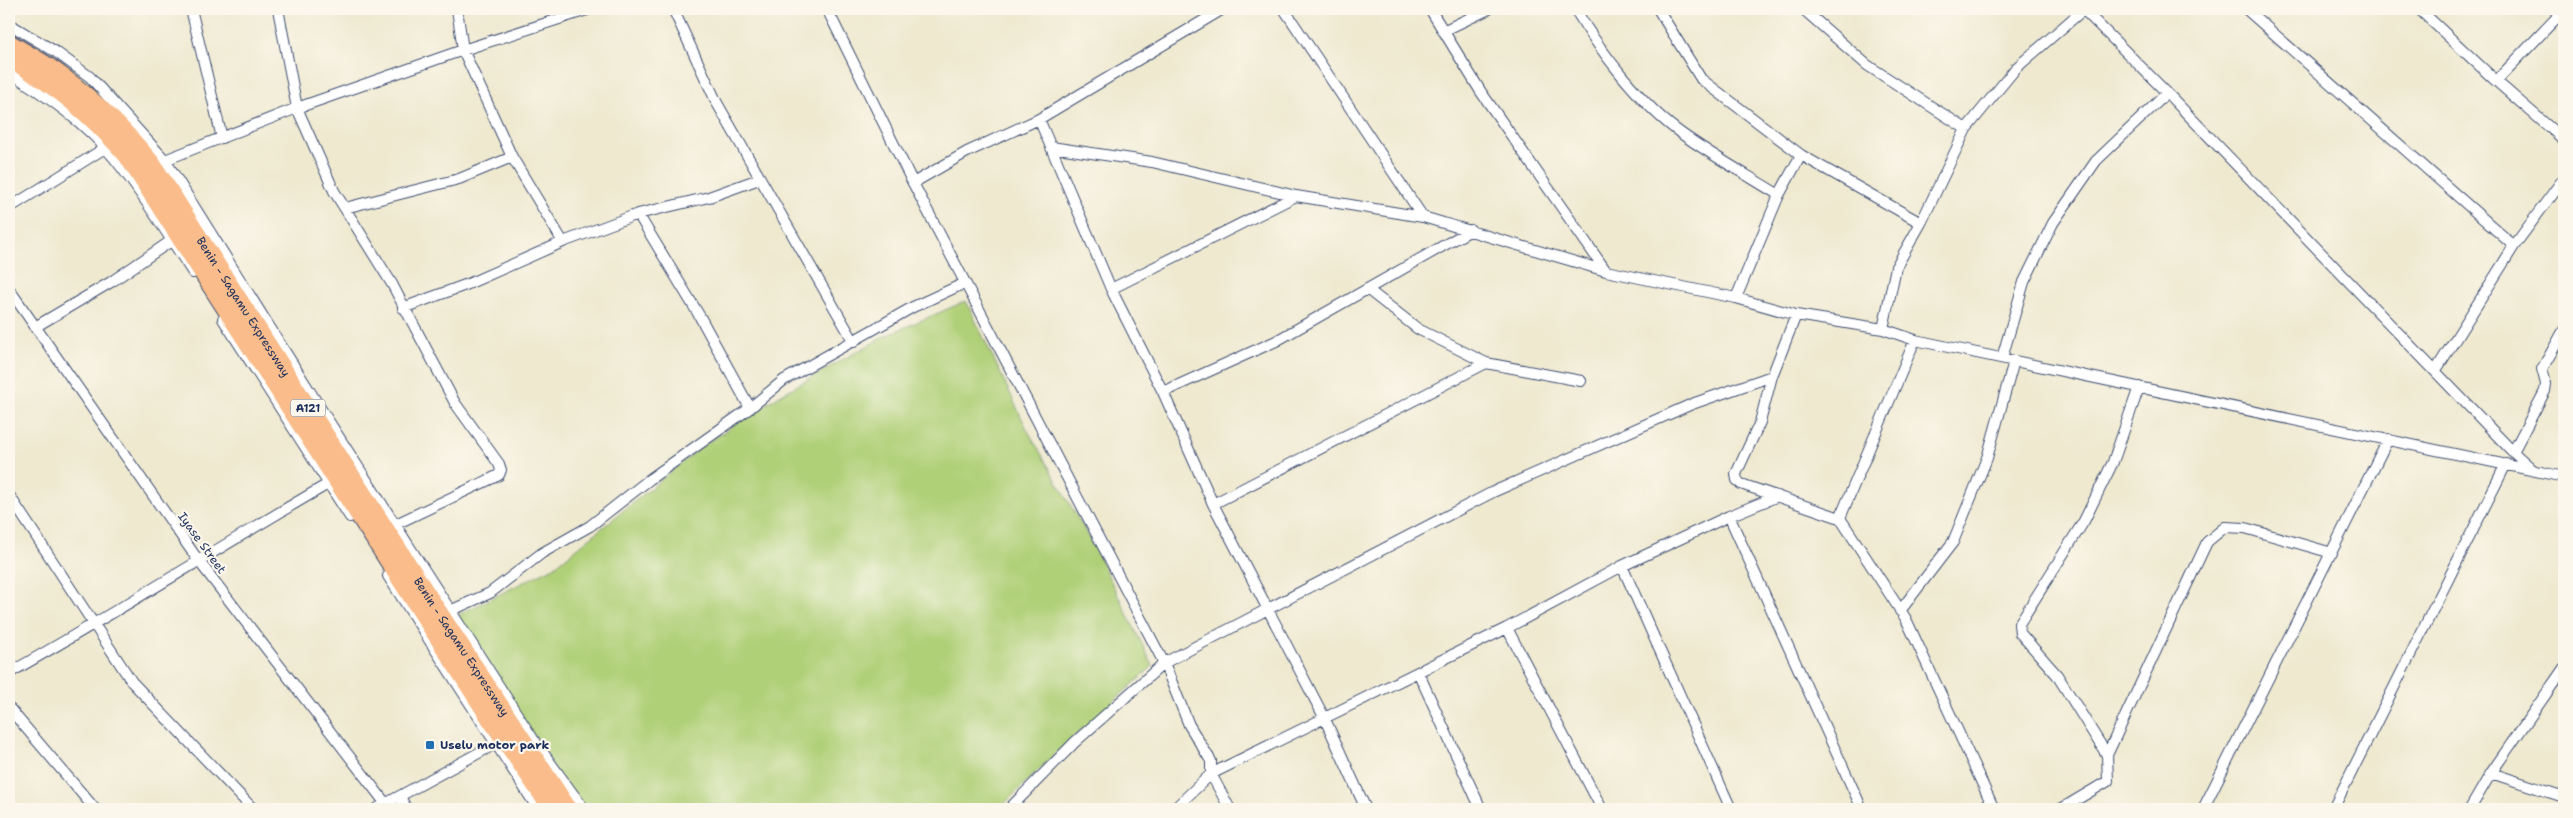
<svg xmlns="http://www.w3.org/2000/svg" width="2573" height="818" font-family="'Shantell Sans',sans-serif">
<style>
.green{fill:#b0d078;stroke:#66806b}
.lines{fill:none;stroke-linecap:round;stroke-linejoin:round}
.minor-casing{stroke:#3b4b6f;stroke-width:12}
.trunk-casing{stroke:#3b4b6f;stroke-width:20}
.minor{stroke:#fff;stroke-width:10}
.trunk{stroke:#f9bc8a;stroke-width:18}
.poi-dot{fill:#1f6fb2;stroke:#fbf7ec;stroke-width:2}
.labels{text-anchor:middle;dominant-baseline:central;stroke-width:4.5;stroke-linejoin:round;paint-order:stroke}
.shield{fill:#fbf7ec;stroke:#5e6b89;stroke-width:1}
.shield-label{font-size:11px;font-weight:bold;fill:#1b2f5e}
.street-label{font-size:12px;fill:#1b2f5e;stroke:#fbf7ec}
.poi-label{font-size:12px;font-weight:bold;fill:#1b2f5e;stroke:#fbf7ec;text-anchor:start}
</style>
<rect width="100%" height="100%" fill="#fbf7ec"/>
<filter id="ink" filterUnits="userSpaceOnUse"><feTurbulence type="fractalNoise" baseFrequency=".02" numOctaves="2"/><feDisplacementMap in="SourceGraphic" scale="10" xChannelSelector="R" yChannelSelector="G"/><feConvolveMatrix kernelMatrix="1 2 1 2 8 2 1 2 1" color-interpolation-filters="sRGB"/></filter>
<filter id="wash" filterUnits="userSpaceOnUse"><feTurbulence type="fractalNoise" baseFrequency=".0096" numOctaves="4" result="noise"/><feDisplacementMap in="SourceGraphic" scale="20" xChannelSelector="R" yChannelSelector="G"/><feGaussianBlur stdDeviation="1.12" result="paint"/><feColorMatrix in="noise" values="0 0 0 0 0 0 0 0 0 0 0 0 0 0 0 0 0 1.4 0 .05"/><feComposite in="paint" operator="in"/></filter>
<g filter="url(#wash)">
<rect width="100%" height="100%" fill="#efe9d0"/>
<!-- green -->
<path class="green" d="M966,301l61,128 64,112 62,125 -96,86 -58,57h-421l-40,-50 -88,-140 104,-52 150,-122 76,-50 105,-59z"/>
</g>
<g filter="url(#ink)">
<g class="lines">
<defs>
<path id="minor" d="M191,9l31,129
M278,9l19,99 37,83 58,93 63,119 44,61 2,6 -2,5 -103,49
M457,9l6,41 49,107 51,85
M673,9l44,94 137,239
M827,9l86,174 251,480 25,62 22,36v13l19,35
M1284,9l139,208
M1430,9l51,83 125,179
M1575,9c25,42 66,96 107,125 31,22 65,41 97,61l22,-40
M1658,9l43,70 100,76 120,68
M1803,9l64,56 99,64
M2083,9l84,84 346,359 20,18
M2246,9l268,237
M2419,9l77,72 68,59
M9,24l47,28 34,25 75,83 159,254 209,325 51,70
M1443,31l46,-22
M9,72c39,25 77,51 106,87 29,36 53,76 78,114
M2496,81l68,-71
M1039,119l72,170 52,103 50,112 111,213 42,92
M1051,147l101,15 144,34 127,21 183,54 130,27 60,17 87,14 32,11 649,137
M165,160l132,-52 166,-58 127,-41
M913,183l54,-31 72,-33 184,-110
M9,208l96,-60
M345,208l114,-29 53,-22
M638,214l61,101 51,93
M9,289l189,271 188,244
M1111,289l185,-93
M1367,289l51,40 68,34 95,18
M1736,298l43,-103
M403,308l65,-24 95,-42 75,-28 71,-17 50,-18
M1796,315l-24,61 -12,46 -24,52 1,6 4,4 99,34
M223,319l127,198
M35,327l76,-45 60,-41
M1883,329l13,-62 25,-44 45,-94 50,-61 68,-59
M1915,340l-75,178 66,101 88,190
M2002,358l22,-76 29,-59 43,-62 71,-68
M2436,370l78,-124 50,-68
M1163,392l113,-51 195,-111
M2513,452l32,-61 1,-7 -4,-15 22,-39
M9,495l123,187 121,127
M1778,496l-49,20 133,293
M1213,504l273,-141
M1622,566l109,243
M388,576l150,233
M452,610l38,-17 52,-40 48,-27 60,-47 100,-71 34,-28 129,-73 52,-24
M1900,611l53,-69 34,-84 27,-97
M1418,672l63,137
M9,673c108,-61 212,-127 319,-189
M9,708l86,101
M2107,755l100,-213 18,-15 20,1 87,25
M2491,773l73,24
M400,797l7,12
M376,809l119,-65
M1009,809l66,-67 89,-79 329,-171 199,-88 80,-28
M1174,809l37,-35 296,-146
M1602,809l-95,-181 115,-62 107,-50
M2061,809l47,-28 -1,-26 -50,-80 -37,-42 -1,-9 65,-103 29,-59 26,-75
M2203,809l185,-370
M2333,809l173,-345
M2470,809l21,-36 73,-105"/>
<g id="trunk">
<path id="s1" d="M9,43c17,11 36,20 52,33 34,25 64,55 91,88l281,440 135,205"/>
<path d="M9,58c48,28 81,55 118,97l367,569 58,85"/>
</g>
</defs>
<!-- minor casing -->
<use href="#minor" class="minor-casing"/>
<!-- trunk casing -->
<use href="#trunk" class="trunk-casing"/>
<!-- minor -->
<use href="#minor" class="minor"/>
<!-- trunk -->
<use href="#trunk" class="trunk"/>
</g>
</g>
<!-- markers -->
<rect class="poi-dot" x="425" y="740" width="10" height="10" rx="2.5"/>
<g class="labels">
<!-- shield labels -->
<rect class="shield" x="290.5" y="399.5" width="35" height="17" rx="4"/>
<g class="shield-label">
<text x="308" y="408">A121</text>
</g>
<!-- street labels -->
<g class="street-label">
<text stroke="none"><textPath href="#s1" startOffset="358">Benin - Sagamu Expressway</textPath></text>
<text transform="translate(202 543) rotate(54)">Iyase Street</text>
<text stroke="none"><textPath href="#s1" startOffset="762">Benin - Sagamu Expressway</textPath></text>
</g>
<!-- poi labels -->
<g class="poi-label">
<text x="440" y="745">Uselu motor park</text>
</g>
</g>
<!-- margin -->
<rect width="2573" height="818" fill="none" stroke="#fbf7ec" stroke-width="30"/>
</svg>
